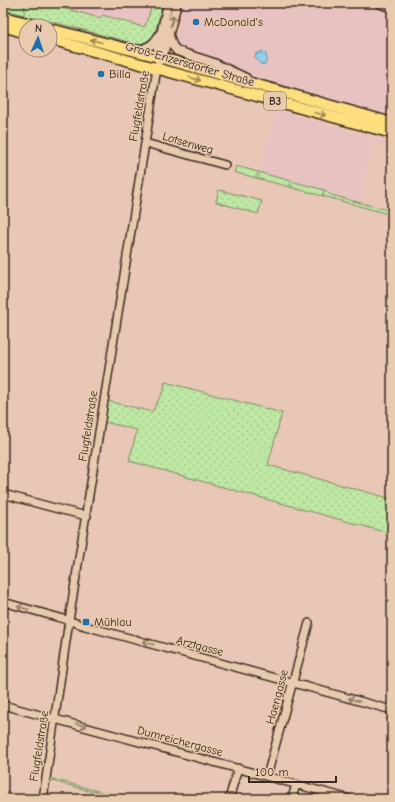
<svg xmlns="http://www.w3.org/2000/svg" width="395" height="802" font-family="'Comic Neue',sans-serif">
<style>
.built{fill:#e8c2c1}
.grass{fill:url(#grass-dots);stroke:#7c8860}
.forest{fill:url(#forest-firs);stroke:#7c8860}
.water{fill:url(#water-waves);stroke:#6d8e9b}
.lines{fill:none;stroke-linecap:round;stroke-linejoin:round}
.minor-casing{stroke:#3b2a1e;stroke-width:10}
.tertiary-casing{stroke:#3b2a1e;stroke-width:11}
.primary-casing{stroke:#3b2a1e;stroke-width:13}
.minor{stroke:#e8cbaf;stroke-width:7}
.tertiary{stroke:#e8cbaf;stroke-width:8}
.primary{stroke:#fddf80;stroke-width:10}
.oneway{stroke:#927a66}
.oneway2{stroke:#9c844f}
.poi-dot{fill:#1f6fb2;stroke:#e8cbaf;stroke-width:1.5}
.labels{text-anchor:middle;dominant-baseline:central;stroke-width:3;stroke-linejoin:round;paint-order:stroke}
.shield{fill:#e8cbaf;stroke:#6f5a4a;stroke-width:1}
.shield-label{font-size:11px;font-weight:bold;fill:#3b2a1e}
.poi-label{font-size:12px;fill:#3b2a1e;stroke:#e8cbaf;text-anchor:start}
.street-label{font-size:12px;fill:#3b2a1e;stroke:#e8cbaf}
</style>
<defs>
<pattern id="grass-dots" width="8" height="8" patternUnits="userSpaceOnUse"><rect width="8" height="8" fill="#bee7a3"/><path d="M2 2h.1M6 6h.1" fill="none" stroke="#a4c68c" stroke-width="1.8" stroke-linecap="round"/></pattern>
<pattern id="forest-firs" width="22" height="20" patternUnits="userSpaceOnUse"><rect width="22" height="20" fill="#bee7a3"/><path d="M5 1l3.5 6h-7zM16 11l3.5 6h-7z" fill="#a4c68c"/></pattern>
<pattern id="water-waves" width="16" height="10" patternUnits="userSpaceOnUse"><rect width="16" height="10" fill="#8ed0ef"/><path d="M0 5q4-4 8 0t8 0" fill="none" stroke="#7bb3cc"/></pattern>
</defs>
<rect width="100%" height="100%" fill="#e8c7b7"/>
<filter id="ink" filterUnits="userSpaceOnUse"><feTurbulence type="fractalNoise" baseFrequency=".025" numOctaves="2"/><feDisplacementMap in="SourceGraphic" scale="8" xChannelSelector="R" yChannelSelector="G"/><feConvolveMatrix kernelMatrix="1 2 1 2 8 2 1 2 1" color-interpolation-filters="sRGB"/></filter>
<g filter="url(#ink)">
<!-- built -->
<path class="built" d="M35,3h127l-8,32z
M183,3h178l31,11v100l-136,-36 -75,-30 -5,-8z
M277,111l115,32v4l-12,-3 -1,1 -4,-1v-1l-4,-1 -11,61 -29,-8 -7,-5 -65,-18z"/>
<!-- grass -->
<path class="grass" d="M25,3h24v1l51,14 3,-3 40,12 2,-1 8,-23h10l-8,30 -3,5 -6,4v2l-6,1 -87,-23 -50,-10v-3l20,6z
M219,190l43,11 -4,13 -42,-12z
M324,190l7,5 60,16 1,-2v6l-69,-19z
M165,382l117,31 -14,52 124,34v35l-263,-73 8,-31 -32,-8 3,-21 44,11 12,-22z
M49,778l78,21h-8l-70,-19z"/>
<!-- forest -->
<path class="forest" d="M3,3h22l-1,12 -21,-6z
M236,166l88,24 -1,6 -89,-24z"/>
<!-- water -->
<path class="water" d="M262,51l4,3c1,4 1,8 -2,11l-3,-1 -6,-6 1,-5h3z"/>
<g class="lines">
<defs>
<path id="minor" d="M145,143l80,22
M3,494l59,16 25,6
M3,602l61,17 21,7 307,84
M3,705l347,94
M267,776l42,-153
M43,799l25,-172 89,-559
M229,799l9,-31
M292,799l4,-15"/>
<path id="tertiary" d="M379,3l13,5
M169,35l3,10 5,6 37,12 32,15
M135,51c11,-3 19,-5 24,-16
M160,57l-2,-9 10,-45
M159,61l6,-13 12,-45"/>
<path id="primary" d="M3,17l36,9
M3,26l23,7
M50,29l105,27 237,67
M50,39l342,94"/>
</defs>
<!-- minor casing -->
<use href="#minor" class="minor-casing"/>
<!-- tertiary casing -->
<use href="#tertiary" class="tertiary-casing"/>
<!-- primary casing -->
<use href="#primary" class="primary-casing"/>
<!-- minor -->
<use href="#minor" class="minor"/>
<!-- tertiary -->
<use href="#tertiary" class="tertiary"/>
<!-- primary -->
<use href="#primary" class="primary"/>
</g>
<!-- one-way arrows -->
<defs><path id="oneway-shaft" d="M-6 0H5M1.5-3L5.5 0L1.5 3" fill="none" stroke-width="1.6" stroke-linecap="round" stroke-linejoin="round"/></defs>
<g class="oneway">
<use href="#oneway-shaft" transform="translate(172 21) rotate(-75)"/>
<use href="#oneway-shaft" transform="translate(23 608) rotate(-165)"/>
<use href="#oneway-shaft" transform="translate(148 643) rotate(-165)"/>
<use href="#oneway-shaft" transform="translate(354 700) rotate(-165)"/>
<use href="#oneway-shaft" transform="translate(81 725) rotate(15)"/>
</g>
<g class="oneway2">
<use href="#oneway-shaft" transform="translate(96 41) rotate(-166)"/>
<use href="#oneway-shaft" transform="translate(195 79) rotate(16)"/>
<use href="#oneway-shaft" transform="translate(320 114) rotate(15)"/>
</g>
</g>
<!-- markers -->
<g class="poi-dot">
<circle cx="196" cy="22" r="4"/>
<circle cx="101" cy="74" r="4"/>
<rect x="82" y="618" width="8" height="8" rx="2"/>
</g>
<g class="labels">
<!-- shield labels -->
<rect class="shield" x="264" y="92" width="22" height="18" rx="3"/>
<g class="shield-label">
<text x="275" y="101">B3</text>
</g>
<!-- poi labels -->
<g class="poi-label">
<text x="204" y="22">McDonald's</text>
<text x="109" y="74">Billa</text>
<text x="94" y="622">Mühlau</text>
</g>
<!-- street labels -->
<g class="street-label">
<text transform="translate(190 64) rotate(16)">Groß-Enzersdorfer Straße</text>
<text transform="translate(139 106) rotate(-80)">Flugfeldstraße</text>
<text transform="translate(188 143) rotate(16)">Lotsenweg</text>
<text transform="translate(88 426) rotate(-81)">Flugfeldstraße</text>
<text transform="translate(200 646) rotate(15)">Arztgasse</text>
<text transform="translate(277 697) rotate(-75)">Haengasse</text>
<text transform="translate(180 741) rotate(15)">Dumreichergasse</text>
<text transform="translate(39 746) rotate(-81)">Flugfeldstraße</text>
</g>
</g>
<!-- margin -->
<rect width="395" height="802" fill="none" stroke="#e8cbaf" stroke-width="16"/>
<rect x="8" y="8" width="379" height="786" fill="none" stroke="#3b2a1e" stroke-width="1.5" filter="url(#ink)"/>
<!-- north arrow -->
<g transform="translate(38 38) rotate(3)"><circle r="19" fill="#e8cbaf" stroke="#a38b75"/>
<path d="M0-3L7 15L0 10L-7 15Z" fill="#1f6fb2"/>
<text y="-6" font-size="11" font-weight="bold" text-anchor="middle" fill="#3b2a1e">N</text>
</g>
<!-- scale -->
<path d="M249 776v6h87v-6" fill="none" stroke="#3b2a1e" stroke-width="2"/>
<text x="255" y="776" font-size="12" fill="#3b2a1e" stroke="#e8cbaf" stroke-width="3" paint-order="stroke">100 m</text>
</svg>
